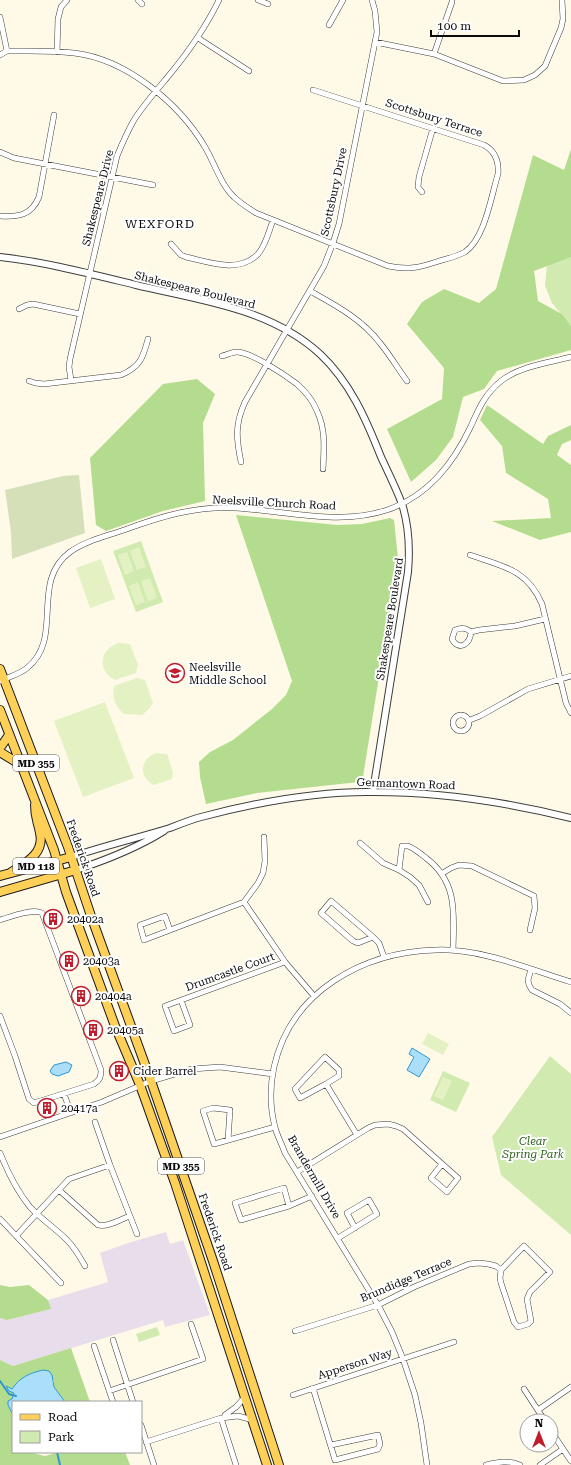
<svg xmlns="http://www.w3.org/2000/svg" width="571" height="1465" font-family="'Roboto Serif',serif">
<style>
.industrial{fill:#e8ddea}
.green{fill:#d0eab0}
.forest{fill:#b4dc8f}
.cemetery{fill:#d5e0b9}
.pitch{fill:#e3f1c3}
.water{fill:#aadef9;stroke:#2e97d3}
.lines{fill:none;stroke-linecap:round;stroke-linejoin:round}
.stream{stroke:#2e97d3;stroke-width:2}
.minor-casing{stroke:#3d3d3d;stroke-width:6}
.tertiary-casing{stroke:#3d3d3d;stroke-width:8}
.primary-casing{stroke:#1b1b1b;stroke-width:10}
.minor{stroke:#fff;stroke-width:5}
.tertiary{stroke:#fff;stroke-width:6}
.primary{stroke:#ffd058;stroke-width:8}
.labels{text-anchor:middle;dominant-baseline:central;stroke-width:4;stroke-linejoin:round;paint-order:stroke}
.shield{fill:#fff;stroke:#545454;stroke-width:1}
.shield-label{font-size:10px;font-weight:bold;fill:#0a0a0a}
.street-label{font-size:11px;fill:#0a0a0a;stroke:#fff}
.poi-label{font-size:11px;fill:#0a0a0a;stroke:#fff;text-anchor:start}
.park-label{font-size:11px;font-style:italic;fill:#2b6419;stroke:#fff}
.neighbourhood-label{font-size:12px;letter-spacing:1px;fill:#0a0a0a;stroke:#fff}
</style>
<rect width="100%" height="100%" fill="#fffae8"/>
<!-- industrial -->
<path class="industrial" d="M166,1232l4,12 13,-4 27,75 -45,12 -2,-7 -150,46 -13,-6v-42l7,2 43,-11 -2,-9 60,-18 -8,-29 28,-10z"/>
<!-- green -->
<path class="green" d="M571,257v69l-19,-23 -7,-17 2,-21z
M141,541l22,61 -27,10 -23,-61z
M550,1056l21,18v161l-70,-60 -9,-38z
M443,1071l27,12 -14,29 -26,-12z
M157,1327l3,8 -21,7 -3,-8z"/>
<!-- forest -->
<path class="forest" d="M571,149v108l-37,14 4,30 24,13 9,12v24l-74,21 -13,18 -21,8 -10,40 -17,23 -25,22 -24,-53 55,-30 2,-31 -37,-44 15,-22 22,-13 35,14 17,-14 37,-134 31,15z
M197,379l18,15 -12,29 2,78 -42,10 -57,20 -10,-6 -6,-67 73,-74z
M487,405l56,39 5,-8 23,-11v15l-9,4 -5,11 14,10v67l-31,8 -48,-19 59,-3 -3,-19 -42,-26 -4,-27 -22,-26z
M236,515l101,10 25,-1 28,-6 4,2 4,38 -35,219 -4,5 -102,11 -51,11 -6,-27 -1,-15 11,-10 23,-12 39,-31 14,-14 6,-14z
M0,1285l10,2 19,-2 19,15 3,9 -44,11 -7,-2z
M71,1348l19,54h-25l-11,-15v-7l-40,6 -2,3c3,7 -1,11 -4,16l5,10v37h15l17,4 14,-4h66l5,13h-130v-105l13,6z"/>
<!-- cemetery -->
<path class="cemetery" d="M79,475l6,58 -73,26 -1,-27 -6,-42 58,-14z"/>
<!-- pitch -->
<path class="pitch" d="M139,547l7,20 -9,3 -7,-19z
M127,552l7,19 -9,4 -7,-20z
M101,559l14,40 -25,9 -14,-40z
M150,578l7,20 -9,3 -7,-20z
M138,582l7,20 -9,3 -7,-19z
M118,643l12,1 8,21 -2,8 -21,7c-18,-9 -16,-30 3,-37z
M137,678l8,2 8,23 -4,6 -7,6 -18,-1c-9,-8 -12,-16 -10,-28z
M105,702l29,76 -51,19 -29,-76z
M156,753l11,1 6,18 -1,7 -18,6c-16,-8 -14,-26 2,-32z
M428,1033l21,11 -6,11 -21,-11z
M443,1077l9,4 -9,19 -9,-4z"/>
<!-- water -->
<path class="water" d="M412,1048l18,11 -11,18 -12,-7 7,-13 -5,-3z
M66,1062l6,3 -3,7 -11,4 -6,-2 -2,-3 4,-6z
M43,1370l6,1 3,4 2,12 11,15h-52v13l-5,-10v-4l4,-2 2,-6 -5,-2 -3,-5 6,3c8,-12 18,-16 31,-19z"/>
<g class="lines">
<!-- stream -->
<path class="stream" d="M0,1381l9,13 7,2
M57,1452l3,13"/>
<defs>
<path id="minor" d="M138,0l4,4
M258,0l10,4
M0,17l7,34
M329,25l14,-25
M198,38l51,33
M375,42l59,12 69,27 21,-1 11,-5 10,-9 16,-38 2,-9 -1,-19
M57,52l1,-33 3,-12 6,-7
M434,54l18,-52
M0,55l7,-4c22,0 45,-1 67,2 52,6 105,50 131,94 9,15 16,38 29,50 6,6 14,11 22,16l132,53c19,4 30,2 48,-4 9,-3 20,-5 29,-10 20,-14 26,-55 33,-78 1,-12 -3,-23 -14,-29l-171,-55
M0,152l14,6 139,27
M422,192l-4,-5 1,-10 14,-49
M0,216c18,1 31,0 39,-19l15,-82
M171,244l10,11 5,2c23,5 53,17 72,-3 8,-9 11,-23 15,-34
M310,291c25,14 52,28 70,52 10,12 18,26 27,38
M19,309l8,-4 6,-1 47,10
M222,356c5,-1 10,-4 15,-4 14,0 48,23 60,32 8,7 16,17 20,27 9,19 7,38 6,58
M71,380l-2,-13 1,-8 47,-203c5,-12 10,-24 17,-36 9,-14 21,-28 32,-41 21,-25 39,-50 53,-79
M29,381l6,2 9,1 77,-9c19,-8 22,-17 27,-36
M241,462c-5,-24 -6,-38 4,-60l79,-136 9,-23 6,-19 38,-192 -2,-21 -3,-11
M470,555c32,11 57,14 72,49l24,99 5,10
M471,632c-1,12 -12,20 -19,7l3,-9c6,-2 10,-3 16,2l8,-2 36,-4 30,-7
M0,681c9,-4 20,-7 27,-13 38,-30 2,-86 43,-116 15,-11 37,-16 54,-22 38,-14 71,-24 112,-22 50,3 103,18 151,2 41,-14 66,-46 84,-84 8,-18 14,-32 30,-45 19,-15 47,-18 70,-24
M453 723a8 8 0 1 1 16 0a8 8 0 1 1-16 0Z
M470,720l10,-4 48,-27 43,-13
M360,843l23,20 16,7 11,7 9,8 9,17
M399,870l3,-24h6c7,3 12,7 18,12 32,24 28,56 27,92
M443,873l8,-5 8,-3 13,1 62,30 1,12 -5,22
M244,902l41,60 29,34
M0,920c10,-3 33,-12 42,-7l59,157c0,7 -1,10 -7,14l-60,19 -5,-4 -14,-43 -15,-40
M170,930l-5,-14 -25,9 4,15 100,-38 14,-19 5,-10 2,-12 -1,-24
M373,937l-15,6 -5,-2 -32,-28 10,-12 42,36 6,6 5,14
M531,969l-3,11 1,5 3,5 28,14 11,9
M181,1000l9,25 -16,6 -9,-25 120,-44
M326,1084l13,-8v-6l-14,-13 -30,32 5,9 26,-14 31,51
M64,1094l7,19
M95,1122l15,43 27,69
M0,1137l102,-35 49,-21 41,-12 28,-2 53,7
M228,1140l2,-30 -17,-2 -10,3 11,33 61,-17
M0,1153c8,20 16,37 30,54 11,12 26,22 37,33 8,8 13,17 18,26
M297,1172l71,-44 7,-3 13,-1 8,2 7,3 55,49 -11,14 -16,-14 11,-14
M59,1190l39,35c9,3 23,-6 32,-9
M289,1206l-5,-18 -49,15 6,17 48,-14 23,-10
M0,1219l61,64
M16,1236l53,-57 41,-14
M338,1238l39,-24 -8,-14 -22,13 8,15
M295,1331l83,-26 36,-18 55,-23 10,-1 9,1 8,2 5,4 -1,8 1,5 13,39 4,5 10,-3 3,-3 -4,-22 3,-7 20,-20 -26,-26 -23,24
M113,1340l20,62
M94,1346l19,56
M313,1388l22,72 43,-11 2,-5 -2,-9 -47,10
M524,1389l21,32
M109,1391l94,-32 -12,-35
M293,1395l161,-53
M538,1410l33,-23
M225,1415l11,-8 9,-10
M221,1418l15,47
M141,1425l13,40
M551,1431l20,30
M146,1442l75,-24 17,-2 15,4
M427,1465l-6,-42 -6,-28 -12,-36 -11,-27 -14,-27 -93,-152c-3,-9 -8,-17 -10,-26 -5,-19 -5,-41 -1,-60 17,-76 89,-115 162,-117 44,-2 93,19 135,32
M486,1465c12,-3 23,-5 34,0
M540,1465l23,-16"/>
<path id="tertiary" d="M0,257c46,5 91,17 136,28 63,15 134,23 184,69 30,28 46,65 61,103 7,15 15,31 21,47 7,22 8,45 6,68l-35,219
M71,857c33,-11 66,-19 99,-29 10,-4 20,-8 31,-11 53,-14 118,-26 173,-25 67,0 132,10 197,26
M76,870c30,-10 61,-22 88,-39"/>
<path id="primary" d="M0,669l68,178 23,69 60,165 62,180 66,204
M0,710l54,140 12,42 49,134 25,59 35,98 92,282
M0,748l9,-13
M0,752l21,13
M10,873c14,-9 35,-19 30,-40 -2,-12 -5,-14 -5,-28
M0,876l71,-19
M0,892l76,-22"/>
</defs>
<!-- minor casing -->
<use href="#minor" class="minor-casing"/>
<!-- tertiary casing -->
<use href="#tertiary" class="tertiary-casing"/>
<!-- primary casing -->
<use href="#primary" class="primary-casing"/>
<!-- minor -->
<use href="#minor" class="minor"/>
<!-- tertiary -->
<use href="#tertiary" class="tertiary"/>
<!-- primary -->
<use href="#primary" class="primary"/>
</g>
<!-- icons -->
<defs>
<symbol id="school-ring" viewBox="-11 -11 22 22"><circle r="9.5" fill="#fff" stroke="#bf1d2b" stroke-width="1.5"/><path d="M0-5L7-2L0 1L-7-2ZM-4 1L0 2.5L4 1V4Q0 6-4 4Z" fill="#bf1d2b"/></symbol>
<symbol id="building-ring" viewBox="-11 -11 22 22"><circle r="9.5" fill="#fff" stroke="#bf1d2b" stroke-width="1.5"/><path d="M-4-6H4V6H1V3H-1V6H-4ZM-2.5-4.3h1.7v1.8h-1.7ZM.8-4.3h1.7v1.8H.8ZM-2.5-1h1.7V.8h-1.7ZM.8-1h1.7V.8H.8Z" fill="#bf1d2b"/></symbol>
</defs>
<g fill-rule="evenodd">
<use href="#school-ring" x="164" y="662" width="22" height="22"/>
<use href="#building-ring" x="42" y="908" width="22" height="22"/>
<use href="#building-ring" x="58" y="950" width="22" height="22"/>
<use href="#building-ring" x="70" y="985" width="22" height="22"/>
<use href="#building-ring" x="82" y="1019" width="22" height="22"/>
<use href="#building-ring" x="108" y="1060" width="22" height="22"/>
<use href="#building-ring" x="36" y="1097" width="22" height="22"/>
</g>
<g class="labels">
<!-- shield labels -->
<g class="shield">
<rect x="13" y="755" width="46" height="16" rx="3"/>
<rect x="13" y="858" width="46" height="16" rx="3"/>
<rect x="158" y="1158" width="46" height="16" rx="3"/>
</g>
<g class="shield-label">
<text x="36" y="763">MD 355</text>
<text x="36" y="866">MD 118</text>
<text x="181" y="1166">MD 355</text>
</g>
<!-- street labels -->
<g class="street-label">
<text transform="translate(434 118) rotate(18)">Scottsbury Terrace</text>
<text transform="translate(334 192) rotate(-78)">Scottsbury Drive</text>
<text transform="translate(98 198) rotate(-76)">Shakespeare Drive</text>
<text transform="translate(195 290) rotate(14)">Shakespeare Boulevard</text>
<text transform="translate(274 503) rotate(3)">Neelsville Church Road</text>
<text transform="translate(390 619) rotate(-81)">Shakespeare Boulevard</text>
<text transform="translate(406 784) rotate(2)">Germantown Road</text>
<text transform="translate(83 858) rotate(71)">Frederick Road</text>
<text transform="translate(230 972) rotate(-20)">Drumcastle Court</text>
<text transform="translate(314 1177) rotate(60)">Brandermill Drive</text>
<text transform="translate(215 1232) rotate(71)">Frederick Road</text>
<text transform="translate(406 1280) rotate(-23)">Brundidge Terrace</text>
<text transform="translate(355 1364) rotate(-18)">Apperson Way</text>
</g>
<!-- poi labels -->
<g class="poi-label">
<text x="189" y="667">Neelsville<tspan x="189" dy="13">Middle School</tspan></text>
<text x="67" y="919">20402a</text>
<text x="83" y="961">20403a</text>
<text x="95" y="996">20404a</text>
<text x="107" y="1030">20405a</text>
<text x="133" y="1071">Cider Barrel</text>
<text x="61" y="1108">20417a</text>
</g>
<!-- park labels -->
<g class="park-label">
<text x="533" y="1141">Clear<tspan x="533" dy="13">Spring Park</tspan></text>
</g>
<!-- neighbourhood labels -->
<g class="neighbourhood-label">
<text x="160" y="224">WEXFORD</text>
</g>
</g>
<!-- legend -->
<rect x="12" y="1401" width="130" height="52" fill="#ffffff" stroke="#9d9d9d"/>
<rect x="20" y="1414" width="20" height="6" fill="#ffd058" stroke="#9d9d9d"/>
<text x="48" y="1421" font-size="12" fill="#0a0a0a">Road</text>
<rect x="20" y="1431" width="20" height="12" fill="#d0eab0" stroke="#9d9d9d"/>
<text x="48" y="1441" font-size="12" fill="#0a0a0a">Park</text>
<!-- north arrow -->
<g transform="translate(539 1433)"><circle r="19" fill="#ffffff" stroke="#9d9d9d"/>
<path d="M0-3L7 15L0 10L-7 15Z" fill="#bf1d2b"/>
<text y="-6" font-size="11" font-weight="bold" text-anchor="middle" fill="#0a0a0a">N</text>
</g>
<!-- scale -->
<path d="M431 30v6h88v-6" fill="none" stroke="#0a0a0a" stroke-width="2"/>
<text x="437" y="30" font-size="12" fill="#0a0a0a" stroke="#ffffff" stroke-width="3" paint-order="stroke">100 m</text>
</svg>
